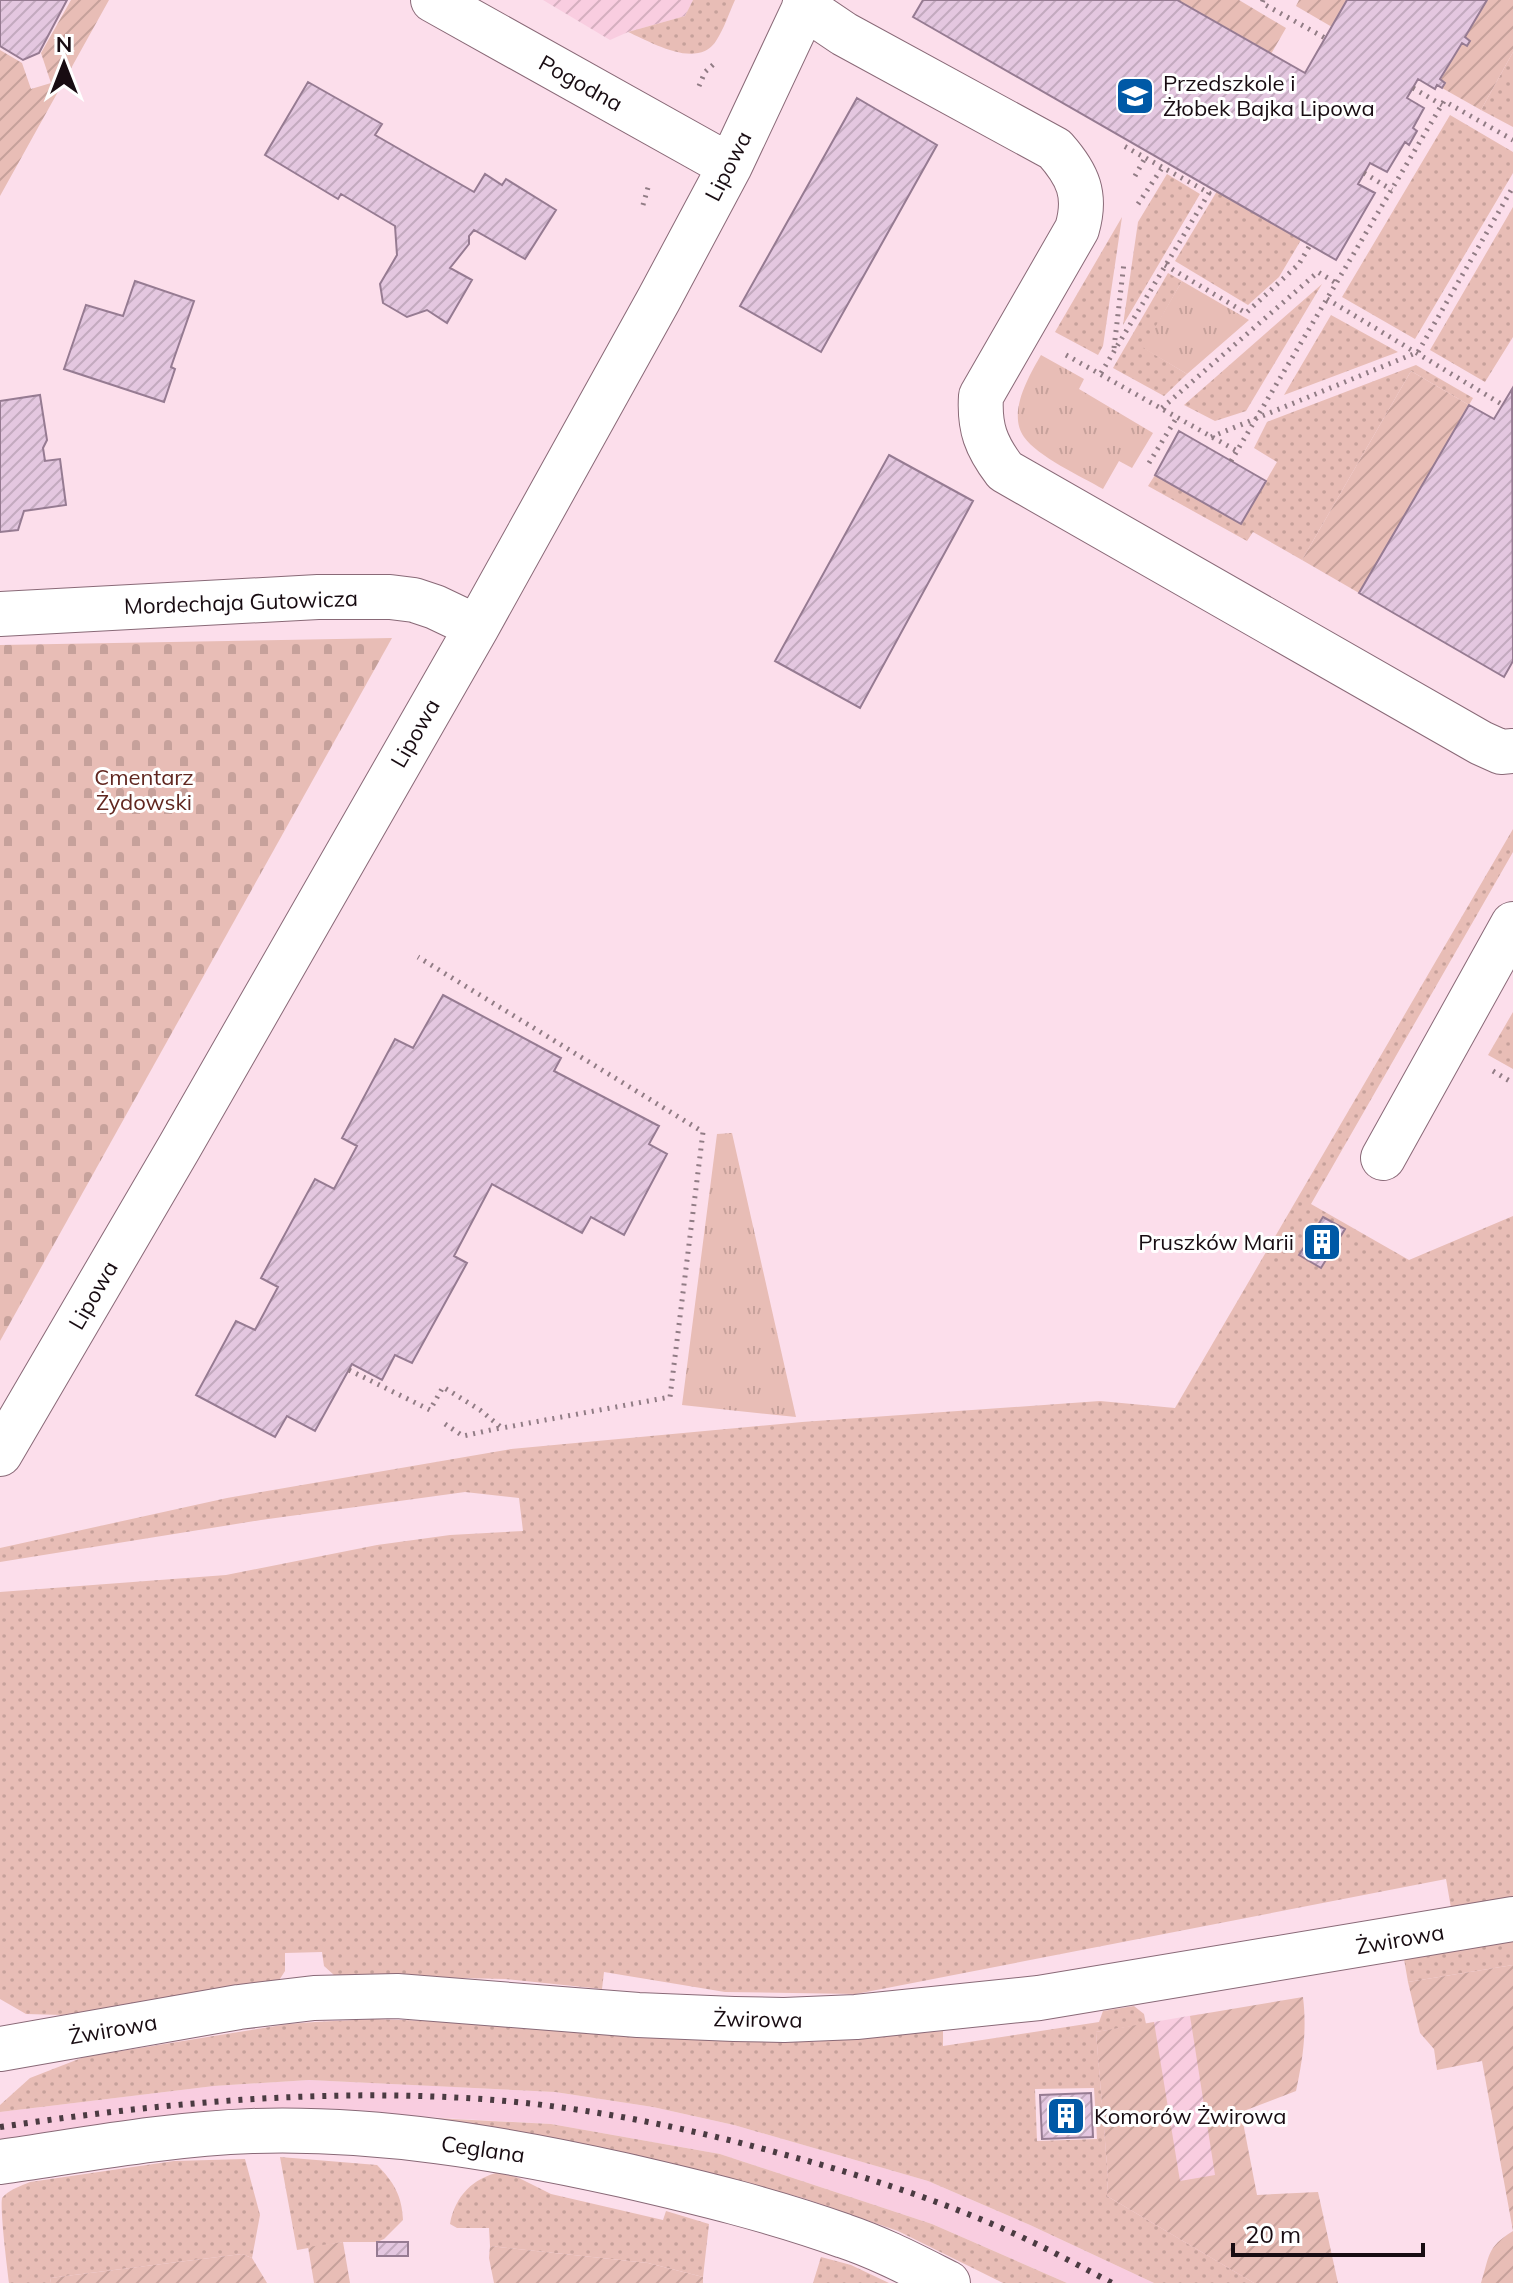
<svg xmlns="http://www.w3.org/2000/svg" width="1513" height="2283" font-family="Mulish,sans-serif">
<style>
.built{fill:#f9cde0}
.industrial{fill:url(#industrial-furrows)}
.grass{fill:url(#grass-dots);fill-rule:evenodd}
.cemetery{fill:url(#cemetery-stones)}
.park{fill:url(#park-tufts)}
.garden{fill:url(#garden-furrows)}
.building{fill:url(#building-hatch);stroke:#967b92;stroke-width:2}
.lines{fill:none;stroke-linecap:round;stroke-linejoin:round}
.minor-casing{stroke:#896977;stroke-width:46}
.path{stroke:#917c85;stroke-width:5;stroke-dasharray:2 6;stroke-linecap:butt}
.minor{stroke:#fff;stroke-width:44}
.rail{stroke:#4b3b42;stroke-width:6;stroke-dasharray:4 8;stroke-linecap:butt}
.labels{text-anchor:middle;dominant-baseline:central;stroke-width:6;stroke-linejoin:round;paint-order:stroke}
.street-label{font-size:22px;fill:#180c12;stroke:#fff}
.poi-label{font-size:22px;fill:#180c12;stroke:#fff;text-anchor:start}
.park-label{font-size:22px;fill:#612720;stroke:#fff}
</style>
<defs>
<pattern id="industrial-furrows" width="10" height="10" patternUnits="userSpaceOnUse" patternTransform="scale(2)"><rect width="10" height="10" fill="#f9cde0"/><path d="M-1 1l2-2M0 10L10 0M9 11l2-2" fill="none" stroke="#d5afbf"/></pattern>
<pattern id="grass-dots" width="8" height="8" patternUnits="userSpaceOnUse" patternTransform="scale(2)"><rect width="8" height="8" fill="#e8bdb6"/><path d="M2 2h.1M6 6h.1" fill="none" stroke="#c6a19b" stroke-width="1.8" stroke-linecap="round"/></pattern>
<pattern id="cemetery-stones" width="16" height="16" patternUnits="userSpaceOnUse" patternTransform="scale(2)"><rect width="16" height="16" fill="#e8bdb6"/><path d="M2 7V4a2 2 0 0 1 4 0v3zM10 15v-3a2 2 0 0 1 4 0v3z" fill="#c6a19b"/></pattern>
<pattern id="park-tufts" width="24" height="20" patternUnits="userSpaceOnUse" patternTransform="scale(2)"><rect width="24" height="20" fill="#e8bdb6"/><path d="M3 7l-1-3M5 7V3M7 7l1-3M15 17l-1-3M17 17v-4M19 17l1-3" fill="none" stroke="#c6a19b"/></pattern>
<pattern id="garden-furrows" width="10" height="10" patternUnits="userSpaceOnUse" patternTransform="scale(2)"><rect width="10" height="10" fill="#e8bdb6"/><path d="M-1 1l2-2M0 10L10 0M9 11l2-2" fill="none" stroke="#c6a19b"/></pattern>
<pattern id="building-hatch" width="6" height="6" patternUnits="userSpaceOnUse" patternTransform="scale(2)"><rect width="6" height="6" fill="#e4c7e0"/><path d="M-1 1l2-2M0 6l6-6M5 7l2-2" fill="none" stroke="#c3aabf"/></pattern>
</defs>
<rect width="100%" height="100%" fill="#fcdeeb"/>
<!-- built -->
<path class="built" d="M309,2080l246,12 98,15 81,18 194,56 102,44 124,58h-87l-135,-59 -212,-70 -169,-30 -193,-11 -358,27v-28l214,-26z"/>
<!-- industrial -->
<path class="industrial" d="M543,0h150l-8,16 -57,16 -18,8z
M1200,2014l45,264 -138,-82 1,-19 -12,-145z"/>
<!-- grass -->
<path class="grass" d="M693,0h42c-6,13 -11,29 -19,41 -19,29 -65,1 -88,-9l57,-16z
M1513,52v75l-32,-17z
M1450,115l63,37v21l-98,166 -73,-42z
M1167,174l33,20 -77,131 15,-103z
M1217,191l84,49 -22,37 -31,28 -73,-44z
M1513,207v130l-28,45 -55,-32z
M1122,217l-19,129 -5,9 -43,-23z
M1168,273l14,8 -38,67 43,26 -23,22 -51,-28z
M1322,284l-76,127 -31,10 -31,-16z
M1331,315l67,37 -114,43z
M1416,365l57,33 -4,7 -58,-34 -109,189 -49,-28 -6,9 -99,-55 7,-11 86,49 36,-62 -23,-14 13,-26z
M1513,829v23l-202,352 98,56 104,-44v681l-62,11 -5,-29 -590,115 -131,-2 -121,-20 -2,17 -97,-10 -171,-4 -10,-9 -2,-14 -37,1v18l-7,11 -216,33 -36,-1 -26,-15v-407l226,-17 151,-30 73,-10 73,-4 -4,-33 -54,-6 -204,28 -261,42v-14l227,-50 284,-49 291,-27 298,-21 75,7z
M1513,1012v57l-25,-14z
M1513,1941v24l-105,17 -4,-23z
M1134,2006l10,8 2,10 -50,8 12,145 -1,19 147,87h-100l-124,-58 -102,-44 -194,-56 -81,-18 -98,-15 -246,-12 -95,6 -214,26v-7l30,-27 54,-21 204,-33 27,-2 58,-3 88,3 171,14 128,6h51l132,-11v15l156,-24 4,-11zM1094,2088l3,51 -60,2 -2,-52z
M434,2118l117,6 169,30 212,70 135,59h-64l-105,-52 -95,-33 -95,-25 -144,-32z
M280,2157l97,8c17,17 25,31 26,55l-19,19 -7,3h-34l-46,8z
M245,2159l15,56 -8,43 -10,-4 -192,24 1,5h-42c-2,-17 -9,-71 -7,-85 6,-8 19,-12 28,-16l144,-21z
M500,2172l19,6 32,16 112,26 3,-9 43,13 -6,53 -55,-14 -158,-17 -1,-18h-32l-7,-4c5,-28 23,-46 50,-52z
M821,2257l30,8 38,18h-76z"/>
<!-- cemetery -->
<path class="cemetery" d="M392,638l-392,703v-696z"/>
<!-- park -->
<path class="park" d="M1182,281l67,39 -62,54 -44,-26z
M1041,355l43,24 -5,10 74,44 -21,35 -13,-7 -16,28c-21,-12 -66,-33 -79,-52 -17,-24 5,-61 17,-82z
M732,1133l64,284 -114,-12 35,-271z"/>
<!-- garden -->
<path class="garden" d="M71,0h38l-109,196v-146l22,13 9,26 20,-6 -10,-30z
M1176,0h63l47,28 -15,26z
M1299,0h48l-15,27 -36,-21z
M1487,0h26v52l-32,58 -39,-22 3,-5 -4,-4z
M1411,371l58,34 -110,188 -57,-33z
M1513,1965v318h-32c9,-28 5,-35 32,-52l-31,-170 -45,9 -3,-21 -14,-16 -12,-51z
M1303,1997c4,33 0,62 -7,94l-55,21 16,83 61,-3 20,91h-84l-147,-87 1,-19 -12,-145 58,-10 26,159 35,-6 -25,-159z
M343,2242l7,41h-36l-6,-36z
M490,2246l158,17 55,14v6h-209l-5,-25z
M242,2254l10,4 15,25h-216l-1,-5z"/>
<!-- building -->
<path class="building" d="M0,0h67l-28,53 -16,7 -23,-14z
M923,0h254l128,73 42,-73h140l-22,37 5,4 -3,5 -5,-3 -22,36 5,4 -3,5 -5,-3 -2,4 -17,-10 -11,19 17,10 -11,20 4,3 -8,14 -4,-3 -18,30 -17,-9 -12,21 17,9 -39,67 -423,-243z
M308,82l74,42 -7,11 99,57 11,-18 17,11 4,-6 50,31 -31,49 -51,-29 -5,6v8l-19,24 22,12 -25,43 -20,-13 -20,7 -24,-14 -3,-19 17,-29 -2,-29 -54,-32 -3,5 -73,-44z
M857,98l80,47 -116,207 -81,-46z
M135,281l59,20 -23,66 4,2 -11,33 -100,-33 22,-64 37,11z
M1512,389l1,272 -9,16 -145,-84 110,-188 25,14z
M40,395l7,45 -4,8 2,13 15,-2 6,46 -42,6 -6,19 -18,2v-131z
M1179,431l87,50 -25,43 -86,-49z
M889,455l84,46 -113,207 -85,-47z
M443,995l118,63 -7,13 105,55 -10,18 18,10 -43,81 -33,-18 -9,16 -90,-49 -38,72 13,7 -55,100 -17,-8 -13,25 -30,-16 -37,67 -28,-15 -12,21 -79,-42 40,-74 19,9 23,-43 -17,-9 54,-99 19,10 23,-43 -15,-8 53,-99 18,9z
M1323,1217l22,12 -24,39 -22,-13z
M1091,2093l2,44 -51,2 -2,-44z
M377,2242h31v14h-31z"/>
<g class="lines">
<defs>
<path id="minor" d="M433,0l297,166
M804,7l40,27 211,115c23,26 32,46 22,80l-96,167c-2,32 5,50 24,75l476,272 20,9 12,-1
M0,614l318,-17h72l24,3 21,7 42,20
M1383,1158l130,-234
M0,1454l180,-308 297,-519 182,-328 71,-133 78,-166
M0,2049l239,-42 75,-9 83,-2 241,19 96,4 50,1 72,-3 183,-19 474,-79
M0,2162c83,-12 167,-28 252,-31 124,-4 249,17 371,44 74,17 149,35 221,61 36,12 70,30 104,47"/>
</defs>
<!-- minor casing -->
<use href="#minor" class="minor-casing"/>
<!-- path -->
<path class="path" d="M1263,0l-1,3 63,35
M699,86l6,-14 11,-10
M1413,88l29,17
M1364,173l28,17
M1135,176l10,-18
M1138,204l24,-36
M643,205l6,-21
M1165,265l81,48 53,-49 11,-19
M1327,299l176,106
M1114,348l10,-85
M1066,355l171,96
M1101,373l108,-180 -85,-47
M1162,408l156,-136 18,11
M1211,437l207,-85 95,-165
M1231,461l213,-360 69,39
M1149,463l28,-46
M1493,1071l20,12
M349,1370l81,40 13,-23 37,23 22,18 168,-31 33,-265 -285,-175
M445,1424l18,12 37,-8"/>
<!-- minor -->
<use href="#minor" class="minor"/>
<!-- rail -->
<path class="rail" d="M0,2127c154,-23 309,-38 465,-29 108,6 216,28 321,57 78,21 156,46 229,79 33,15 65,32 97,49"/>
</g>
<!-- icons -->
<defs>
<symbol id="school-square" viewBox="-11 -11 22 22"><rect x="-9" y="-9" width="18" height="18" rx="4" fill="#0059a6" stroke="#fff"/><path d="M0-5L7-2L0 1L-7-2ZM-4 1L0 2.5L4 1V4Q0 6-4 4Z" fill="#fff"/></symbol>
<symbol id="building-square" viewBox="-11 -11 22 22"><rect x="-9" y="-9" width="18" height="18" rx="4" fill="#0059a6" stroke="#fff"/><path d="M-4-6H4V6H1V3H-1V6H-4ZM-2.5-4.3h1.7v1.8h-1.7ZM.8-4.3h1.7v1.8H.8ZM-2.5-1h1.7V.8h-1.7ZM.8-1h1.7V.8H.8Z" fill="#fff"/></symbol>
</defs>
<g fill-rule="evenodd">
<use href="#school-square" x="1113" y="74" width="44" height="44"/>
<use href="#building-square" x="1300" y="1220" width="44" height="44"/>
<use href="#building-square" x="1044" y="2094" width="44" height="44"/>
</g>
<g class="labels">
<!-- street labels -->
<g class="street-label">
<text transform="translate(581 83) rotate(29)">Pogodna</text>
<text transform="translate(728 166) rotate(-63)">Lipowa</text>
<text transform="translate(241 602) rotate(-2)">Mordechaja Gutowicza</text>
<text transform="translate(415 733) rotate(-60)">Lipowa</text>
<text transform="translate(93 1295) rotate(-60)">Lipowa</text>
<text transform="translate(1400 1939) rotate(-10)">Żwirowa</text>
<text transform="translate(758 2019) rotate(1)">Żwirowa</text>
<text transform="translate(113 2029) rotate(-10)">Żwirowa</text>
<text transform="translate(483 2149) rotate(8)">Ceglana</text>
</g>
<!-- poi labels -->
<g class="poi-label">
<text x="1163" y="83">Przedszkole i<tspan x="1163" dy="25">Żłobek Bajka Lipowa</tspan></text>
<text x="1294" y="1242" text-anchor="end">Pruszków Marii</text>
<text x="1094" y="2116">Komorów Żwirowa</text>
</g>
<!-- park labels -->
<g class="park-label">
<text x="144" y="777">Cmentarz<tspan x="144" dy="25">Żydowski</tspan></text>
</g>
</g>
<!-- north arrow -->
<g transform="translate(64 64)" stroke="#ffffff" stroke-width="6" paint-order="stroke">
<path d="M0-6L14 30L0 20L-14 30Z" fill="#180c12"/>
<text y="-12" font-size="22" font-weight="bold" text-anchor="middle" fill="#180c12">N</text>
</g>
<!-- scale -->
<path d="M1233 2243v12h190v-12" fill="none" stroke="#180c12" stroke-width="4"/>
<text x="1245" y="2243" font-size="24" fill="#180c12" stroke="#ffffff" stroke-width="6" paint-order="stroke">20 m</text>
</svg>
